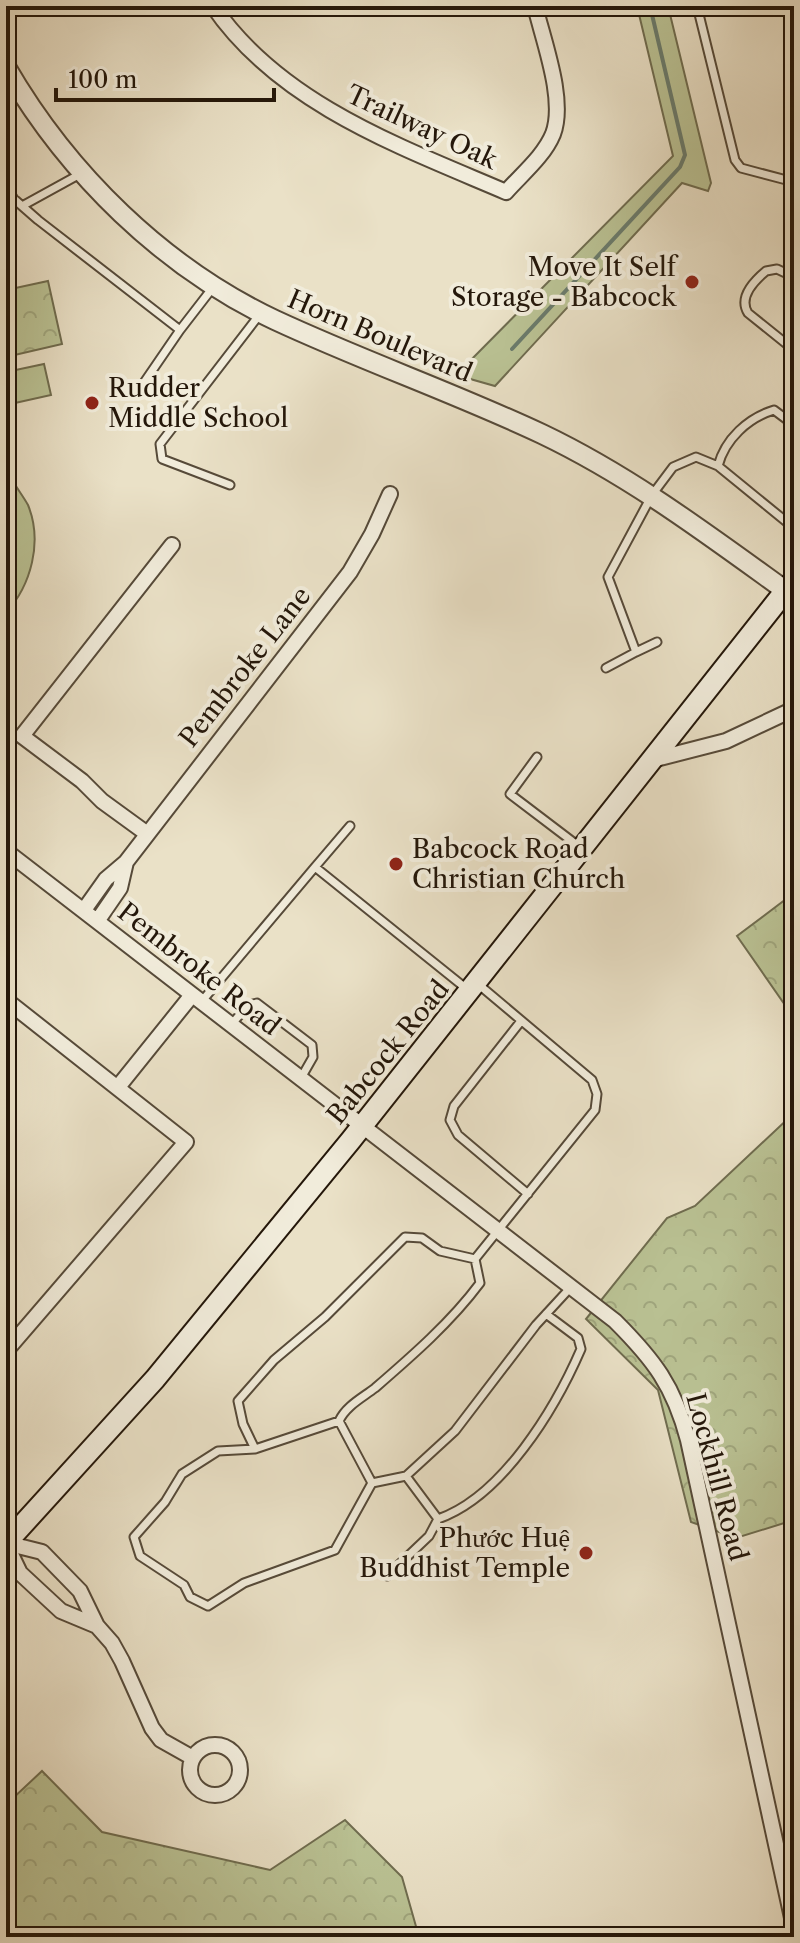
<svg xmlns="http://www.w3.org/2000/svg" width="800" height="1943" font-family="'Libre Caslon Text',serif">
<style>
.green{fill:#bac294;stroke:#6f6c4f;stroke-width:2}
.forest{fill:url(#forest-crowns);stroke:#6f6c4f;stroke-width:2}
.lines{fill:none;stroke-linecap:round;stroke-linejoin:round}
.stream{stroke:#6a7b6c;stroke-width:4}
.service-casing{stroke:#564a39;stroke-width:11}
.minor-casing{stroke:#564a39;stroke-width:18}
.tertiary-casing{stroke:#564a39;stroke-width:22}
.secondary-casing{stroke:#24170a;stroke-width:24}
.service{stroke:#f1ecdb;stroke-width:7}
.minor{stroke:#f1ecdb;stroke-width:14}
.tertiary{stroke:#f1ecdb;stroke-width:18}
.secondary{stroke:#f1ecdb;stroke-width:20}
.poi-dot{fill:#8f2418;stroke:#f1ecdb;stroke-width:3}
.labels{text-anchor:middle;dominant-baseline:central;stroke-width:8;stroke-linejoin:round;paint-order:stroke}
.street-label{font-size:26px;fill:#24170a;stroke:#f1ecdb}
.poi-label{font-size:26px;fill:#24170a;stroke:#f1ecdb;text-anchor:end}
</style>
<defs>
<pattern id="forest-crowns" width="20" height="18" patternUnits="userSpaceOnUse" patternTransform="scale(2)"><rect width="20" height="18" fill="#bac294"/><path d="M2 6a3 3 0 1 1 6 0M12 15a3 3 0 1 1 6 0" fill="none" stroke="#a0a67e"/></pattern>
</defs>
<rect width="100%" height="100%" fill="#eae1c7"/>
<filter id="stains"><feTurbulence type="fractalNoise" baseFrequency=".0025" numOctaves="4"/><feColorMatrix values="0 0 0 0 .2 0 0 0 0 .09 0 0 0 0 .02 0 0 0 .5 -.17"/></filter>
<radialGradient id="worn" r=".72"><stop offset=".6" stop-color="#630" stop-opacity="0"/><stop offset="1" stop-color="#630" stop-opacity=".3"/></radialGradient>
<!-- green -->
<path class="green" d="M637,6h31l43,177 -3,8 -26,-8 -187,203 -39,-11 217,-219z
M44,364l7,31 -45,10v-33z
M11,478c5,9 12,18 17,27 15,37 3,80 -22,108v-133z"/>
<!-- forest -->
<path class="forest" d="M48,281l14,63 -56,13v-67z
M794,893v125l-57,-82z
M794,1113v407l-58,18 -45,-16 -33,-132 -72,-71 81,-101 28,-12z
M42,1771l60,61 168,38 75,-50 57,57 17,60h-413v-84l5,-53z"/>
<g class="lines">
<!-- stream -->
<path class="stream" d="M512,349l168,-182 5,-12 -35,-149"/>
<defs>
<path id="service" d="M697,6l38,154 6,8 53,14
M6,187l8,12 24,21 142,110 34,-44
M22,206l60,-33
M794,277l-17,-8 -11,2c-12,10 -28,26 -18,42l46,37
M143,384l37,-54
M794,425l-20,-15c-26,8 -49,29 -56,56l76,62
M230,485l-68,-26 -2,-15 100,-130
M657,642l-21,10 -28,-75 44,-82 21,-28 23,-10 22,9
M606,668l30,-16
M537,757l-27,37 71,54
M315,867l35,-41
M478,984l114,96 5,14 -2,16 -120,149 5,24c-29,39 -68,73 -105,105 -13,10 -29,18 -36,33l33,62 34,-7 49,-45 81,-106 35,-38
M202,1001l113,-134 153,123
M521,1021l-67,85 -4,14 8,15 70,59
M231,1025l17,-20 9,-2 55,42 1,12 -12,21
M255,1449l84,-28
M372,1483l-37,67 -91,33 -36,23 -18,-9 -6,-12 -44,-29 -6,-19 31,-35 17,-28 36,-23 37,-2 -12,-25 -5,-23 36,-41 51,-43 80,-80 17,1 18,13 35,8
M438,1519c64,-22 117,-110 143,-170l-3,-11 -32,-24
M387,1576l42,-40 9,-17 -32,-43"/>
<path id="minor" d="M213,6c67,98 188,141 293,186 16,-18 38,-36 47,-58 13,-34 -10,-94 -18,-128
M652,760l74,-19 68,-32
M146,833l-44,-32 -20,-20 -60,-45 150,-191
M6,851l609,470c39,39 59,65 73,119l106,487
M84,910l22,-31 20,-17 224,-290 22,-38 18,-40
M98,920l22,-32 6,-26
M6,1000l180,142 -180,209
M118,1087l74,-92
M6,1543l36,9 38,39 17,35 15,17 10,18 30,67 9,12 32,18
M6,1544l14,29 41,38 36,15
M190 1770a25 25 0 1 1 50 0a25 25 0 1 1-50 0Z"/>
<path id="tertiary" d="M6,67c62,107 157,200 269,253 88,41 180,73 267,114 88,42 165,100 244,157"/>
<path id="secondary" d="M6,1543l149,-164 196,-239 443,-560"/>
</defs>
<!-- service casing -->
<use href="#service" class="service-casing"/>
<!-- minor casing -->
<use href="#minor" class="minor-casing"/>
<!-- tertiary casing -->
<use href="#tertiary" class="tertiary-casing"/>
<!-- secondary casing -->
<use href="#secondary" class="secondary-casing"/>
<!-- service -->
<use href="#service" class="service"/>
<!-- minor -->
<use href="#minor" class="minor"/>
<!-- tertiary -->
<use href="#tertiary" class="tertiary"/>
<!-- secondary -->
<use href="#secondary" class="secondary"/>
</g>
<!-- markers -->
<g class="poi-dot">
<circle cx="692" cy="282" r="8"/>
<circle cx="92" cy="403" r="8"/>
<circle cx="396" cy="864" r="8"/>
<circle cx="586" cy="1553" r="8"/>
</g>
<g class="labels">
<!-- street labels -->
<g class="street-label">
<text transform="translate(422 127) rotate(25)">Trailway Oak</text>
<text transform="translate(380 336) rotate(23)">Horn Boulevard</text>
<text transform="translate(245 667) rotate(-52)">Pembroke Lane</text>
<text transform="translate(199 969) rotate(38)">Pembroke Road</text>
<text transform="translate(388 1052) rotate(-51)">Babcock Road</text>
<text transform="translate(717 1477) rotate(75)">Lockhill Road</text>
</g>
<!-- poi labels -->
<g class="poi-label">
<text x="676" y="267">Move It Self<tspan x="676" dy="30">Storage - Babcock</tspan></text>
<text x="108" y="388" text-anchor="start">Rudder<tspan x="108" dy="30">Middle School</tspan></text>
<text x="412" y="849" text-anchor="start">Babcock Road<tspan x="412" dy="30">Christian Church</tspan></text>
<text x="570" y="1538">Phước Huệ<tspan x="570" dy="30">Buddhist Temple</tspan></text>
</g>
</g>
<!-- margin -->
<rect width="800" height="1943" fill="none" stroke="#eae1c7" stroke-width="32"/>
<rect x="8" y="8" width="784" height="1927" fill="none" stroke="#24170a" stroke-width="4"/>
<rect x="16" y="16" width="768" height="1911" fill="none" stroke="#24170a" stroke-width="2"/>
<!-- scale -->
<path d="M56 88v12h218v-12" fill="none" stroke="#24170a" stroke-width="4"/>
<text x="68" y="88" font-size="24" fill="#24170a" stroke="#f1ecdb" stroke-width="6" paint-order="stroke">100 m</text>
<rect width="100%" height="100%" filter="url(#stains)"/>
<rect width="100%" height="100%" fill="url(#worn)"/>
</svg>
